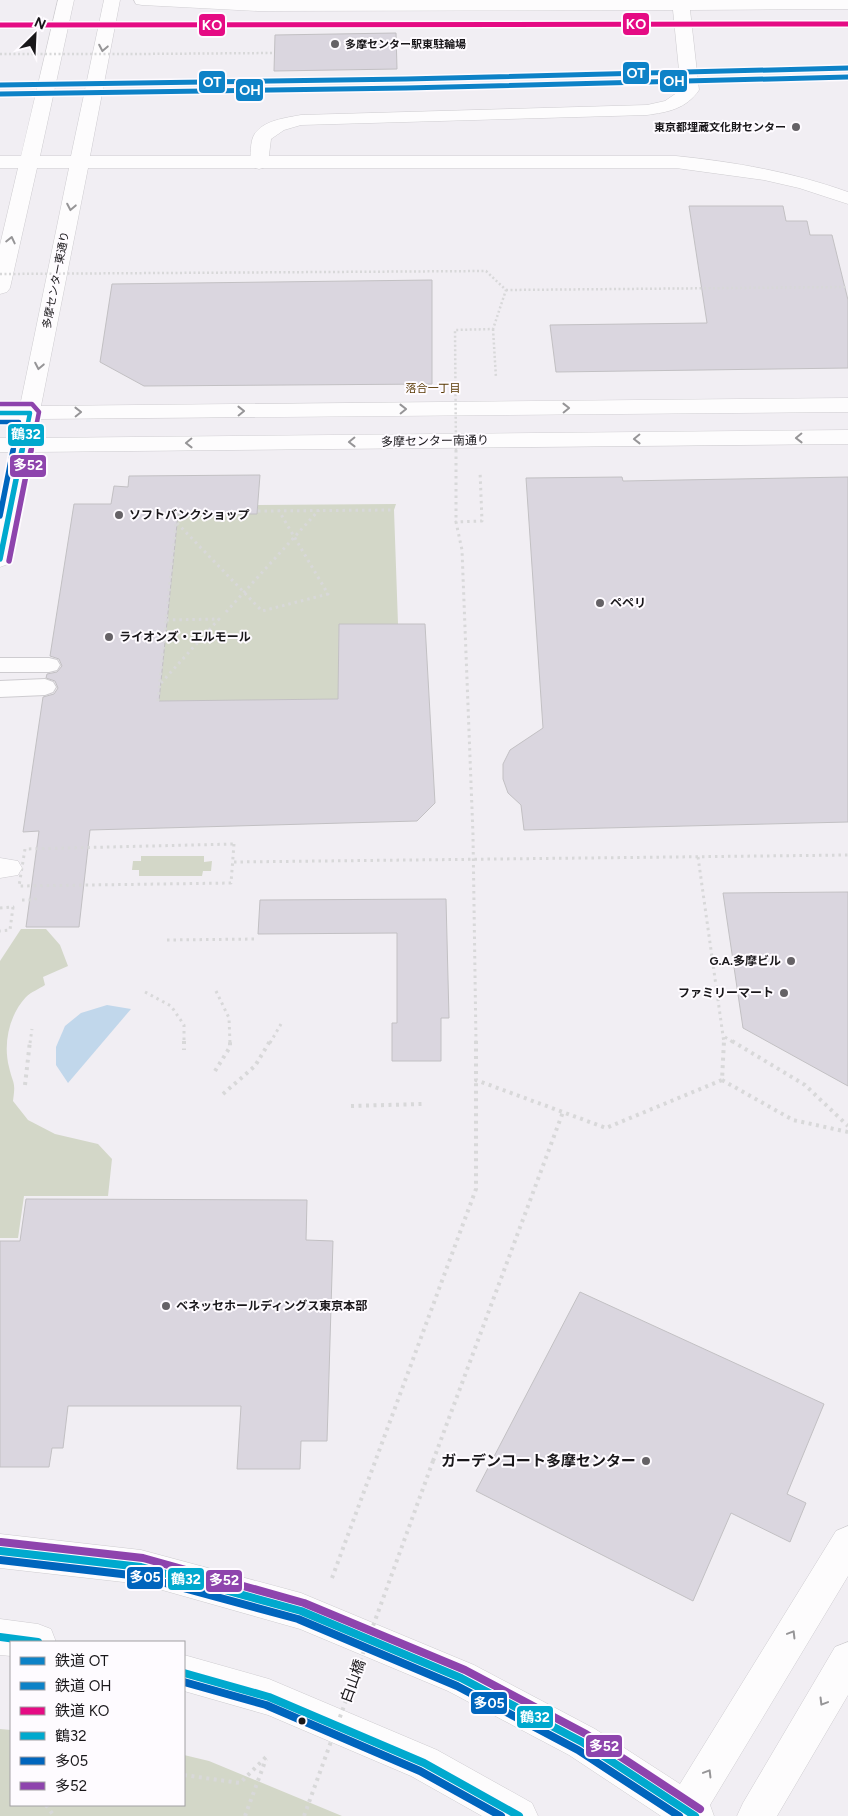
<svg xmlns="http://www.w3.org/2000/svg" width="848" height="1816" font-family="Figtree,'Noto Sans JP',sans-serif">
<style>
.green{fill:#d3d7c8}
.water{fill:#c1d7eb}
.building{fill:#dad6df;stroke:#c2c0c3}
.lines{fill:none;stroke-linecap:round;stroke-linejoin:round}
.service-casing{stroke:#ceccd0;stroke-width:2}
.pedestrian-casing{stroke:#ceccd0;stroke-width:1}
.minor-casing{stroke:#ceccd0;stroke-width:1}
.tertiary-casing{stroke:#ceccd0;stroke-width:1}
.path-far2{stroke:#d8d8d9;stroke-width:2.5;stroke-dasharray:2 2.5;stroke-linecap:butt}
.path-far1{stroke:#d8d8d9;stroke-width:3;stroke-dasharray:2.5 4;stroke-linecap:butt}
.path{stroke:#d8d8d9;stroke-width:4;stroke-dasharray:3 4.5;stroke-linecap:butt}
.service{fill:#fdfcfd;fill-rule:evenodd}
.pedestrian{fill:#fdfcfd;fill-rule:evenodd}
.minor{fill:#fdfcfd;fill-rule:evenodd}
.tertiary{fill:#fdfcfd;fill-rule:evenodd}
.path-bridge-far2{stroke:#d8d8d9;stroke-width:2.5;stroke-dasharray:2 2.5;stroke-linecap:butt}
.path-bridge-far1{stroke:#d8d8d9;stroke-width:3;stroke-dasharray:2.5 4;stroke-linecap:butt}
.path-bridge{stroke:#d8d8d9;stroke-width:4;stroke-dasharray:3 4.5;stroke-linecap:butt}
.bus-1-far2-casing{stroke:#fefbff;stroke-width:7}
.bus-1-far1-casing{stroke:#fefbff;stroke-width:9}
.bus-1-casing{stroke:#fefbff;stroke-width:11}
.bus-2-far2-casing{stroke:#fefbff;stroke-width:7}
.bus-2-far1-casing{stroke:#fefbff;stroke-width:9}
.bus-2-casing{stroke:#fefbff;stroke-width:11}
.bus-3-far2-casing{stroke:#fefbff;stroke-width:7}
.bus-3-far1-casing{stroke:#fefbff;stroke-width:9}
.bus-3-casing{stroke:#fefbff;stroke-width:11}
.bus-1-far2{stroke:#00a9ce;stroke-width:4.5}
.bus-1-far1{stroke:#00a9ce;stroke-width:5.5}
.bus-1{stroke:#00a9ce;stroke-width:8}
.bus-2-far2{stroke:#0065bd;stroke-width:4.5}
.bus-2-far1{stroke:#0065bd;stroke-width:5.5}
.bus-2{stroke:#0065bd;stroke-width:8}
.bus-3-far2{stroke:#8e44ad;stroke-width:4.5}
.bus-3-far1{stroke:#8e44ad;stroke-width:5.5}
.bus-3{stroke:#8e44ad;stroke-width:8}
.rail-1-casing{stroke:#fefbff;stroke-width:8}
.rail-2-casing{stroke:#fefbff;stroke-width:8}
.rail-3-casing{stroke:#fefbff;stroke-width:8}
.rail-1{stroke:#0d82c7;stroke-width:5}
.rail-2{stroke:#0d82c7;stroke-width:5}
.rail-3{stroke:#e50b84;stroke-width:5}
.oneway{stroke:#969597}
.poi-dot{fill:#656266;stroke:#fefbff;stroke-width:2}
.bus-dot{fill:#19171a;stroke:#fefbff;stroke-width:2}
.labels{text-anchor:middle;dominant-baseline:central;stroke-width:4;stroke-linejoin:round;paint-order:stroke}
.far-poi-label{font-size:11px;font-weight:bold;fill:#19171a;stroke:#fefbff;text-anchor:start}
.far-street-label{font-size:11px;fill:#19171a;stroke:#fefbff}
.far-neighbourhood-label{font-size:11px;fill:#573700;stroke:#fefbff}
.street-label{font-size:12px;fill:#19171a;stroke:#fefbff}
.poi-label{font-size:12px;font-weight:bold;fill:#19171a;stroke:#fefbff;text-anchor:start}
.near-poi-label{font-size:15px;font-weight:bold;fill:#19171a;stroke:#fefbff;text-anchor:end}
.near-street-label{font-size:15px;fill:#19171a;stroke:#fefbff}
.line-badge{stroke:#fefbff;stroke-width:2}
.badge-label{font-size:14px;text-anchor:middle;font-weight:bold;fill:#fff}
</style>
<rect width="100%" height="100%" fill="#f1eef3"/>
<!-- green -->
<path class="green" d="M396,504l-2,6 4,114h-59l-1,75 -180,2 19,-187h80l1,-9z
M141,856h63v6l8,-1 -1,10h-8l-1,5h-63v-6h-7l1,-9h8z
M21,929h25l14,16 8,21 -25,11 2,8c-6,4 -14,7 -19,12 -17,18 -23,47 -17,70 4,18 7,13 4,34l15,19 27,14 43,10 14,15 -4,37h-84l-6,42h-18v-277z
M0,1729l11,1v75h173v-50l25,6 133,55h-342z"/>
<!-- water -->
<path class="water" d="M107,1005l24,4 -63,74 -12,-18v-18l9,-21 16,-13z"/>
<!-- building -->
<path class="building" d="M396,33l1,36 -123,2 1,-36z
M689,206h94l3,15h21l3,14h22l16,65v68l-292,4 -6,-47 157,-2z
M432,280v104l-288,2 -44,-24 12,-78z
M260,475l-3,39h-79l-19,187 179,-2 1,-75h86l10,179 -18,18 -327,9 -11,97h-53l13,-96 -16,1 20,-135 11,-3 4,-6 -3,-7 -9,-3 1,-4 10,-2 5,-6 -3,-7 -9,-3 24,-152h37l3,-18 14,1 1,-11z
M622,477l1,4 225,-4v345l-324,8 -3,-25 -13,-12 -5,-14v-15l7,-14 33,-22 -17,-250z
M848,892v194l-105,-58 -20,-135z
M446,899l3,119h-8v43h-49v-38h5v-90l-139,1 2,-34z
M26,1199l281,1 -1,40 27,1 -6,200h-26l-1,28h-63l4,-63h-173l-5,42h-11l-3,19h-49v-226h20z
M580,1292l244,112 -37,90 19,9 -16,39 -59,-29 -38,88 -217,-110z"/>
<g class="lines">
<defs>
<path id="service" d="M0,658h49l8,2 3,5 -3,5 -8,2h-49z
M45,679l8,3 3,5 -3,5 -8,3 -45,2v-16z"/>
<path id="pedestrian" d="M0,858l18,3 4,7 -4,7 -18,3z"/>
<path id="minor" d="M134,0h714v9l-158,1 9,80c-13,19 -31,22 -52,25l-346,10 -17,5 -13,9 -3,24 -2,4 -7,2 -7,-2 -2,-4c1,-8 0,-21 4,-28 9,-15 32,-17 47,-20l346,-10 18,-4 16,-11 -8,-80 -415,1 -116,-6 -6,-1z"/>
<path id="tertiary" d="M58,0h16l-34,156h31l33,-156h16l-30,156h586c59,6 116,16 172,36v12l-49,-16 -35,-8 -88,-12h-588l-47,238 807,-8v14l-809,7 -4,19 813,-8v14l-815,8 -21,107 -4,5 -8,3v-65l10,-50h-10v-14h13l4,-18h-17v-14h20l49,-238h-32l-27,120 -3,4 -7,2v-49l18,-77h-18v-12h21z
M848,1526v50l-138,229 4,11h-53l-92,-61 -121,-64 -148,-62 -159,-45 -141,-16v-34l141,16 160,43 173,72 121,64 85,55 156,-253z
M0,1619l38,5 13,5 5,13h-45v14l-11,-1z
M848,1642v53l-71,121h-40l6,-13 92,-156z
M184,1655l85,24 168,71 95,53 6,13h-56l-71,-40 -143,-61 -84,-24z"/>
</defs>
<!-- service casing -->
<use href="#service" class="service-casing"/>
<!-- pedestrian casing -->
<use href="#pedestrian" class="pedestrian-casing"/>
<!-- minor casing -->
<use href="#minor" class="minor-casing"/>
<!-- tertiary casing -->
<use href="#tertiary" class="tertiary-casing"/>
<!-- path-far2 -->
<path class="path-far2" d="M135,54l139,-1
M506,290l342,-3
M493,329l3,49"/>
<!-- path-far1 -->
<path class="path-far1" d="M258,511l136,-1
M177,523l85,88 66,-17 -49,-83
M226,612l93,-102
M161,683l58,-64 -53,1
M158,701l19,-187
M234,844l-3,39 -212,3 6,-37z
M698,857l26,186
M234,862l614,-7
M22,900h13l1,-3
M0,908l13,-1 -3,23 -10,1
M167,940l90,-1
M216,991l13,27 1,25
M145,992l26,14 13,19v18
M725,1037l9,6
M30,1043l2,-14
M270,1043l11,-19
M476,1043l-3,-208 -11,-285 -6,-28 26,-1 -2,-50"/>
<!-- path -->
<path class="path" d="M184,1041v9
M476,1041v39l130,48 116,-48 2,-39
M732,1041l73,44 43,41
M215,1071l15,-24v-6
M722,1080l71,40 55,12
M25,1085l5,-44
M223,1094l32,-28 15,-25
M351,1106l71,-2
M433,1461l130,-349
M332,1578l144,-389v-109
M184,1775l56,8 27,-27
M46,1805l8,11
M245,1816l21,-57"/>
<!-- service -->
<use href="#service" class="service"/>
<!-- pedestrian -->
<use href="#pedestrian" class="pedestrian"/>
<!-- minor -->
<use href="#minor" class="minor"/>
<!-- tertiary -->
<use href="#tertiary" class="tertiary"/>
<!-- path-bridge-far2 -->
<path class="path-bridge-far2" d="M0,54h135
M0,274l486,-3 20,19 -13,39 -38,1 1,122"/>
<!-- path-bridge-far1 -->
<path class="path-bridge-far1" d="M456,450v72"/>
<!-- path-bridge -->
<path class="path-bridge" d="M304,1816l129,-355"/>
<defs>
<path id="bus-1-far2" d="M0,413h30l-8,39"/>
<path id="bus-1-far1" d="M0,559l22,-109"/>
<path id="bus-1" d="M0,1551l141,16 160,44 160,67 121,64 113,74
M0,1637l38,5
M184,1673l85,24 155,66 95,53"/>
<path id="bus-2-far2" d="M0,422h19l-6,30"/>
<path id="bus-2-far1" d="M0,516l13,-66"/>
<path id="bus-2" d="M0,1560l139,16 159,43 159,67 121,64 101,66
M184,1682l82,23 154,66 81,45"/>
<path id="bus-3-far2" d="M0,404h32l7,8 -8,40"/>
<path id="bus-3-far1" d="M9,561l22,-111"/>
<path id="bus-3" d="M1,1542l142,16 161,45 161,67 121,64 114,75"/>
</defs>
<!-- bus-1-far2 casing -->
<use href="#bus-1-far2" class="bus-1-far2-casing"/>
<!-- bus-1-far1 casing -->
<use href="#bus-1-far1" class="bus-1-far1-casing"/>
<!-- bus-1 casing -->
<use href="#bus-1" class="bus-1-casing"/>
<!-- bus-2-far2 casing -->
<use href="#bus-2-far2" class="bus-2-far2-casing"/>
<!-- bus-2-far1 casing -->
<use href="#bus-2-far1" class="bus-2-far1-casing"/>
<!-- bus-2 casing -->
<use href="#bus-2" class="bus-2-casing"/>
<!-- bus-3-far2 casing -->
<use href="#bus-3-far2" class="bus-3-far2-casing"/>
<!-- bus-3-far1 casing -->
<use href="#bus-3-far1" class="bus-3-far1-casing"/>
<!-- bus-3 casing -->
<use href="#bus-3" class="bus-3-casing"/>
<!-- bus-1-far2 -->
<use href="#bus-1-far2" class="bus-1-far2"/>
<!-- bus-1-far1 -->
<use href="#bus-1-far1" class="bus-1-far1"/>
<!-- bus-1 -->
<use href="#bus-1" class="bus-1"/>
<!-- bus-2-far2 -->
<use href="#bus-2-far2" class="bus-2-far2"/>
<!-- bus-2-far1 -->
<use href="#bus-2-far1" class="bus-2-far1"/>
<!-- bus-2 -->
<use href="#bus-2" class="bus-2"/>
<!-- bus-3-far2 -->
<use href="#bus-3-far2" class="bus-3-far2"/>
<!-- bus-3-far1 -->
<use href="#bus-3-far1" class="bus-3-far1"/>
<!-- bus-3 -->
<use href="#bus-3" class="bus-3"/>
<defs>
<path id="rail-1" d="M0,85l406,-6 442,-11"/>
<path id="rail-2" d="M0,94l406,-6 442,-11"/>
<path id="rail-3" d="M0,25l848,-1"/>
</defs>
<!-- rail-1 casing -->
<use href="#rail-1" class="rail-1-casing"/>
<!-- rail-2 casing -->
<use href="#rail-2" class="rail-2-casing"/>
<!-- rail-3 casing -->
<use href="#rail-3" class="rail-3-casing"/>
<!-- rail-1 -->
<use href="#rail-1" class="rail-1"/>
<!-- rail-2 -->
<use href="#rail-2" class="rail-2"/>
<!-- rail-3 -->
<use href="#rail-3" class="rail-3"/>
</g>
<!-- one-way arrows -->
<defs><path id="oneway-chevron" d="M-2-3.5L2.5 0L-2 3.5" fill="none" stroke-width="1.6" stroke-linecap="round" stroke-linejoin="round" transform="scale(1.25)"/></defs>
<g class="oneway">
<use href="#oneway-chevron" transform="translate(103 48) rotate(101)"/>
<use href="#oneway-chevron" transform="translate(71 207) rotate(101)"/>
<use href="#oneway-chevron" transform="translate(11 240) rotate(-77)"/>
<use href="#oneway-chevron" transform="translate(39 366) rotate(101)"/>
<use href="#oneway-chevron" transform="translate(566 408) rotate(-1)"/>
<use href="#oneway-chevron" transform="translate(403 409) rotate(-1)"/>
<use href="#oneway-chevron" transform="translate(241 411) rotate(-1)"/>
<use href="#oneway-chevron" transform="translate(78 412) rotate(-1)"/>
<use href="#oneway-chevron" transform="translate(799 438) rotate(179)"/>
<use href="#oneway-chevron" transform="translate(637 439) rotate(179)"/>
<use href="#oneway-chevron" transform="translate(352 442) rotate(179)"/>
<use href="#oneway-chevron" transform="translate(189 443) rotate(179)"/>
<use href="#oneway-chevron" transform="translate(792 1634) rotate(-59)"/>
<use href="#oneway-chevron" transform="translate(823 1702) rotate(121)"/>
<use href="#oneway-chevron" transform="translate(708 1773) rotate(-59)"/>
</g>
<!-- markers -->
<g class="poi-dot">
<circle cx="335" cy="44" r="5"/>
<circle cx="796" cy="127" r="5"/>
<circle cx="119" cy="515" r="5"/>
<circle cx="600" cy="603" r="5"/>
<circle cx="109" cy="637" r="5"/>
<circle cx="791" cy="961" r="5"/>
<circle cx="784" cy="993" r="5"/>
<circle cx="166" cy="1306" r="5"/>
<circle cx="646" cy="1461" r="5"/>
</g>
<circle class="bus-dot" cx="302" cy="1721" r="4.5"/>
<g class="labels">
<!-- far-poi labels -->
<g class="far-poi-label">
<text x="345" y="44">多摩センター駅東駐輪場</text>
<text x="786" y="127" text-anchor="end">東京都埋蔵文化財センター</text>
</g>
<!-- far-street labels -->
<g class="far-street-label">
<text transform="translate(56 280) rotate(-79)">多摩センター東通り</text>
</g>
<!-- far-neighbourhood labels -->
<g class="far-neighbourhood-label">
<text x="433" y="388">落合一丁目</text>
</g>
<!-- street labels -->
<g class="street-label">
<text transform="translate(435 441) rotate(-1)">多摩センター南通り</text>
</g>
<!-- poi labels -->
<g class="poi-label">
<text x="129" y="515">ソフトバンクショップ</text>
<text x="610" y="603">ペペリ</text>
<text x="119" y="637">ライオンズ・エルモール</text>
<text x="781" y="961" text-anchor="end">G.A.多摩ビル</text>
<text x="774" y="993" text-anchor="end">ファミリーマート</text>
<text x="176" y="1306">ベネッセホールディングス東京本部</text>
</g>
<!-- near-poi labels -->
<g class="near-poi-label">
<text x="636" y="1461">ガーデンコート多摩センター</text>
</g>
<!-- near-street labels -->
<g class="near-street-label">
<text transform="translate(353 1681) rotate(-70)">白山橋</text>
</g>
</g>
<g class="line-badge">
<rect x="622" y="12" width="28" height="24" rx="5" fill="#e50b84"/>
<rect x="198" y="13" width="28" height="24" rx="5" fill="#e50b84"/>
<rect x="622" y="61" width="28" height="24" rx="5" fill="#0d82c7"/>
<rect x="659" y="69" width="29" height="24" rx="5" fill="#0d82c7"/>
<rect x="198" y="70" width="28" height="24" rx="5" fill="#0d82c7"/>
<rect x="235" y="78" width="29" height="24" rx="5" fill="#0d82c7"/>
<rect x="7" y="423" width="38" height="24" rx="5" fill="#00a9ce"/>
<rect x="9" y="454" width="38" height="24" rx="5" fill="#8e44ad"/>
<rect x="126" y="1566" width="38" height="24" rx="5" fill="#0065bd"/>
<rect x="167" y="1567" width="38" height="24" rx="5" fill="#00a9ce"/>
<rect x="205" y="1569" width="38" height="24" rx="5" fill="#8e44ad"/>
<rect x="470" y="1691" width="38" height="24" rx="5" fill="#0065bd"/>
<rect x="516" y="1705" width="38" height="24" rx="5" fill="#00a9ce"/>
<rect x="585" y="1734" width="38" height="24" rx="5" fill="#8e44ad"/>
</g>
<g class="badge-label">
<text x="636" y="29">KO</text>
<text x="212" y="30">KO</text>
<text x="636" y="78">OT</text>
<text x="674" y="86">OH</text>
<text x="212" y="87">OT</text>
<text x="250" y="95">OH</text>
<text x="26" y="439">鶴32</text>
<text x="28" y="470">多52</text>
<text x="145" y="1582">多05</text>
<text x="186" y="1584">鶴32</text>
<text x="224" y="1585">多52</text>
<text x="489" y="1708">多05</text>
<text x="535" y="1722">鶴32</text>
<text x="604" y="1751">多52</text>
</g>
<!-- legend -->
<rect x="10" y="1641" width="175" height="165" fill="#fefbff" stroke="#a2a0a3"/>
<rect x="20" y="1657" width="25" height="8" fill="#0d82c7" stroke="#a2a0a3"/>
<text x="55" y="1666" font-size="15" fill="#19171a">鉄道 OT</text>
<rect x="20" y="1682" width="25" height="8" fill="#0d82c7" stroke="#a2a0a3"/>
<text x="55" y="1691" font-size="15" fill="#19171a">鉄道 OH</text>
<rect x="20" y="1707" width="25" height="8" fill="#e50b84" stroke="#a2a0a3"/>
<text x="55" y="1716" font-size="15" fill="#19171a">鉄道 KO</text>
<rect x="20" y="1732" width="25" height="8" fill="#00a9ce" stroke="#a2a0a3"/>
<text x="55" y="1741" font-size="15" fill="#19171a">鶴32</text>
<rect x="20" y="1757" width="25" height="8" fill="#0065bd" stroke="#a2a0a3"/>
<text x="55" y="1766" font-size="15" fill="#19171a">多05</text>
<rect x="20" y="1782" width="25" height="8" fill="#8e44ad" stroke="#a2a0a3"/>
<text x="55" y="1791" font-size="15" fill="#19171a">多52</text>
<!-- north arrow -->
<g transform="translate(35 35) rotate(24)" stroke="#fefbff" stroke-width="4" paint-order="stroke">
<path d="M0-4L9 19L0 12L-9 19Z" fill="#19171a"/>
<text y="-8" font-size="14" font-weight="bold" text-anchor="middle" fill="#19171a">N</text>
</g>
</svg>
